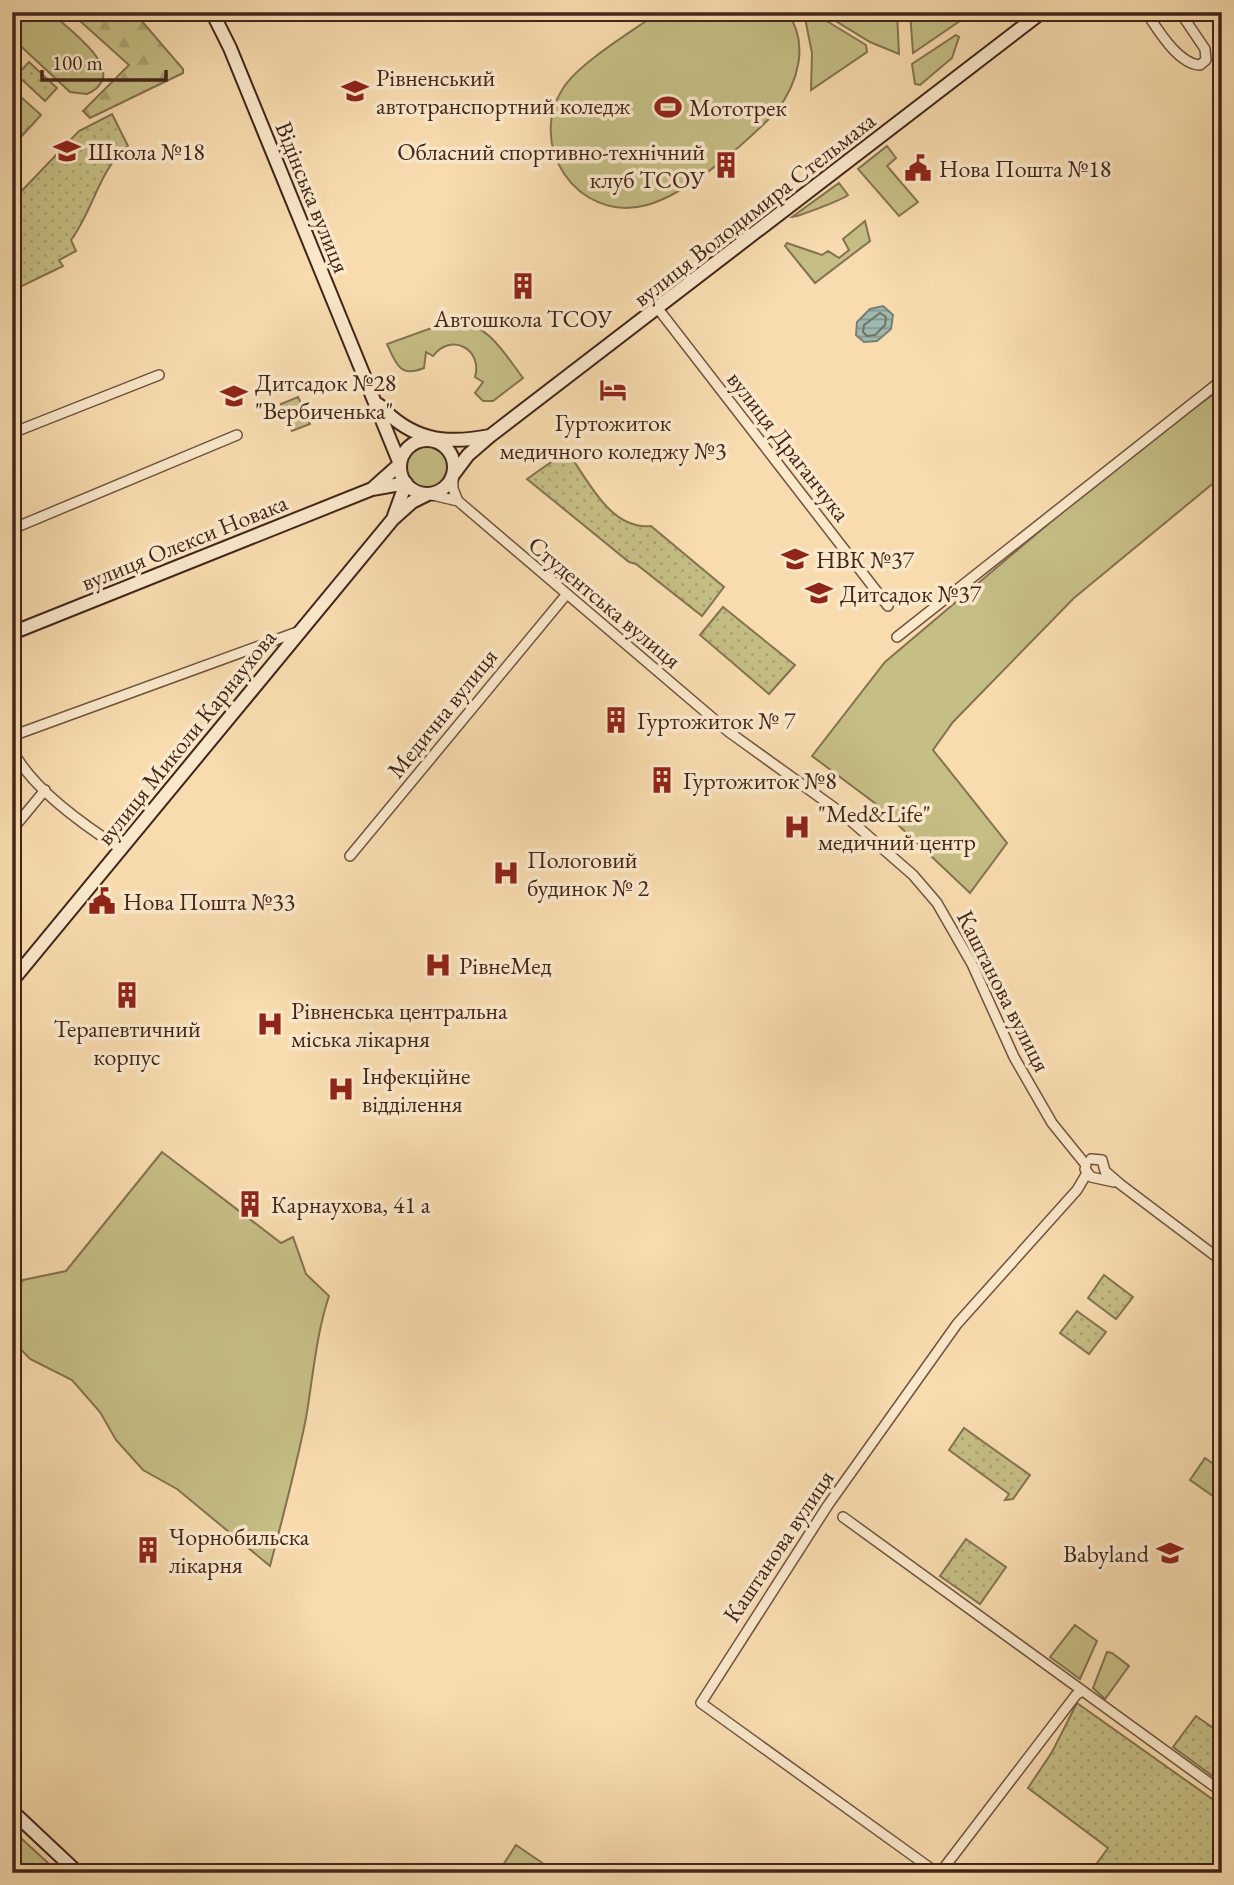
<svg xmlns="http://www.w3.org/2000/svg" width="1234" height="1885" font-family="'EB Garamond',serif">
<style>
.green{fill:#c5be85;stroke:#847250;stroke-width:2}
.forest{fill:url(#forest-firs);stroke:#847250;stroke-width:2}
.park{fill:url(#park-dots);stroke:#847250;stroke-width:2}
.water{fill:url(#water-rules);stroke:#797e74;stroke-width:2}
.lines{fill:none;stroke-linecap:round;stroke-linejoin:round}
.shore{stroke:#707065;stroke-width:2}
.street-casing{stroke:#70533f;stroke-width:12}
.secondary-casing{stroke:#42251a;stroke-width:16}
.street{stroke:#fae8cb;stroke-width:9}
.secondary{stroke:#fae8cb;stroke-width:12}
.labels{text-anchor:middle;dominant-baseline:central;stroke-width:7;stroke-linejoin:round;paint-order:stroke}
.poi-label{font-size:24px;fill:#42251a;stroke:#fae8cb;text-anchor:start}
.street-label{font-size:24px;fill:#42251a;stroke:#fae8cb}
</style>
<defs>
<pattern id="forest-firs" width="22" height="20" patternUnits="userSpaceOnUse" patternTransform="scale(1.75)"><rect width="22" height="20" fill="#c5be85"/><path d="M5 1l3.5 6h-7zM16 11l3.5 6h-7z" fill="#aaa372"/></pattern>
<pattern id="park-dots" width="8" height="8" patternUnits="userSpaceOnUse" patternTransform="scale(1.75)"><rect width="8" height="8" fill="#c5be85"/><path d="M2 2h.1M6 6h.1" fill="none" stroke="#aaa372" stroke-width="1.8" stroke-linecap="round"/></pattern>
<pattern id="water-rules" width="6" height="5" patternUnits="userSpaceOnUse" patternTransform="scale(1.75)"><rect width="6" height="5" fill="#9ebab0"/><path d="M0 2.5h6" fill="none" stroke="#82978e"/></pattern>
</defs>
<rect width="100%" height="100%" fill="#f8dcaf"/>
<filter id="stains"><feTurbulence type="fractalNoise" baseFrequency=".00286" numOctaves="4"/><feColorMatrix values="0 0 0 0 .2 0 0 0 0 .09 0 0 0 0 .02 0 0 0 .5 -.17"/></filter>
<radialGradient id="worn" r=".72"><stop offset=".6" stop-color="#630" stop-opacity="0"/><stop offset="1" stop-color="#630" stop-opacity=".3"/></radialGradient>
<!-- green -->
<path class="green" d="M12,12h38c19,18 83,61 37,82l-17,-2 -58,-54z
M659,12h128c23,32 11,71 -11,100 -31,31 -86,81 -129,93 -70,19 -124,-62 -81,-121 18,-24 67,-53 93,-72z
M812,12l54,33 1,7 -56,38 1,-37 -8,-40z
M821,12h76l2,42 -29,-12z
M910,12h63l-60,41z
M956,35l3,2 -7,21 -32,27 -5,-1 -3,-20z
M887,146l9,12 -9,8 31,36 -19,14 -41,-47z
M839,183l9,12c-6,5 -51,22 -56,22z
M865,221l5,20 -55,42 -30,-37 2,-3 35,12 6,-4 11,7 10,-8 -6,-11z
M454,320c34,3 50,33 69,58l-30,23h-10l-8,-8 8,-11 -8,-5c8,-28 -24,-45 -42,-21l-7,-4 -2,16c-24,10 -28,-4 -37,-24z
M1222,388v88l-148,122 -121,124 -20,28 74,93 -37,50 -94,-89 -64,-48 73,-94 246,-208z
M298,397l12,27 -18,7 -11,-27z
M405 467a22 22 0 1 1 44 0a22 22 0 1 1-44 0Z
M162,1152l119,91 12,-6 13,37 23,22c-13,39 -16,81 -23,122 -10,50 -23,99 -36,148l-93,-77 -34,-19 -27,-30 -16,-28 -28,-32 -42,-21 -18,-19v-42l11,-18 43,-9z
M1205,1458l17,12 -2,31 -30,-21z
M1075,1625l22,16 -17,38 -30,-22z
M1107,1652l5,1 17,13 -24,33 -12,-11z
M12,1830l47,43h-47z
M516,1845l41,28h-42l-12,-8z"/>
<!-- forest -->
<path class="forest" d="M70,12h64l49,57v4l-93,45 -7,-7 46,-46z
M12,89l29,26 -22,24 -7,-6z"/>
<!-- park -->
<path class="park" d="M29,62l28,26 -12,13 -28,-26z
M112,114l16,32c-29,23 -35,65 -57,94l5,11 -17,9 4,6 -51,25v-90l67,-70z
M567,451c21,29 43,79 84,75l73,61 -22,29 -66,-52 -7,-2 -102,-83z
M723,607l72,58 -26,29 -69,-59z
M1104,1275l29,22 -17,22 -28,-21z
M1077,1311l29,21 -17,22 -29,-21z
M964,1428l66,47 -17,24 -8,1 4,-6 -60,-44z
M966,1539l40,28 -26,37 -40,-28z
M1077,1703l145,103v67h-126l-4,-3 16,-22 -80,-60 24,-36z
M1196,1716l26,18v32l-8,11 -41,-30z"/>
<!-- water -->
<path class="water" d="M883,306l10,9 -2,14 -14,12 -13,1 -8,-7 1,-13 13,-13z"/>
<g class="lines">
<!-- shore -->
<path class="shore" d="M880,313l6,4 -1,8 -10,10 -8,1 -4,-4 1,-7z"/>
<defs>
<path id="street" d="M1146,12c12,18 32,52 54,53l6,-5 -1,-11 -25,-37
M659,310l229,296
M12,433l147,-58
M453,475v14l5,12
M428,494l30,7 271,231 114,82 70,61 24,28 35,61 42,93 38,66 34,42
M12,529l225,-94
M897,637l325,-257
M12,736l288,-105
M12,749c18,38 73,77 109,100
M12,830l33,-40
M350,856l216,-261
M1091,1159l11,1 3,11 15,13 102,77
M1085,1169l6,8 23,5
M843,1517l379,275
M937,1873l-236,-170 127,-198 129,-181 120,-134 10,-17
M940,1873l136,-178 6,-4"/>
<path id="secondary" d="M212,12l18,36 170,416 -28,25
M379,405c33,35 65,40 111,31
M400 467a27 27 0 1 1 54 0a27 27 0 1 1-54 0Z
M453,475l15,-20 22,-19 552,-424
M12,633l360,-144 34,-6 -12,33
M12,981l381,-462 19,-17 16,-8
M12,1811l66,62"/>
</defs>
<!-- street casing -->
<use href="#street" class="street-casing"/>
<!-- secondary casing -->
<use href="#secondary" class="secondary-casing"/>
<!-- street -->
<use href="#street" class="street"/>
<!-- secondary -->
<use href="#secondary" class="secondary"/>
</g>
<!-- icons -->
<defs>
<symbol id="university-bare" viewBox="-9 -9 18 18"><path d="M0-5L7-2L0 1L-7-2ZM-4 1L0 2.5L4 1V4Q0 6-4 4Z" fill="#8f2418" stroke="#fae8cb" stroke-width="2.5" paint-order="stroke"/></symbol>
<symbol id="stadium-bare" viewBox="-9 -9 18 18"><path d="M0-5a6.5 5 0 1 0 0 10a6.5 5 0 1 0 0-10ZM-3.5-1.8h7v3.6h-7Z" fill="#8f2418" stroke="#fae8cb" stroke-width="2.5" paint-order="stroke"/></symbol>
<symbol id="school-bare" viewBox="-9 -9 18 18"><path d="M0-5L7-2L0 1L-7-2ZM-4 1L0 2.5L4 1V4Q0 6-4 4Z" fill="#8f2418" stroke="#fae8cb" stroke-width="2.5" paint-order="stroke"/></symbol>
<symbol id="building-bare" viewBox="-9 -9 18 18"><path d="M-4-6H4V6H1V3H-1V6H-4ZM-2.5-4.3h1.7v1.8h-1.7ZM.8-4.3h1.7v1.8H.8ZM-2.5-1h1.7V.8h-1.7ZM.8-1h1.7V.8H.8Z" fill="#8f2418" stroke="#fae8cb" stroke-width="2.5" paint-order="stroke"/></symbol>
<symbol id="civic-bare" viewBox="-9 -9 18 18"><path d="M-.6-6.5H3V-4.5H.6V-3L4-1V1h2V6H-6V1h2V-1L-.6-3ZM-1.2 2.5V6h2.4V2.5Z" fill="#8f2418" stroke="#fae8cb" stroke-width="2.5" paint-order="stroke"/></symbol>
<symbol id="hotel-bare" viewBox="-9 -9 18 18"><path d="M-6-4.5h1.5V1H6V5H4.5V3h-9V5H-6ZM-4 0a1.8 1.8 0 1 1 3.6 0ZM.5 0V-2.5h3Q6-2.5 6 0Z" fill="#8f2418" stroke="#fae8cb" stroke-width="2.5" paint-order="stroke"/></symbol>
<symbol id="hospital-bare" viewBox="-9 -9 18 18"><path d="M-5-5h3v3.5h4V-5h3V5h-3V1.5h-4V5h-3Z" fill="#8f2418" stroke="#fae8cb" stroke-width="2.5" paint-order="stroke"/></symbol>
</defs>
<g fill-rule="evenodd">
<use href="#university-bare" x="336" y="72" width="38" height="38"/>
<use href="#stadium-bare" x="649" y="88" width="38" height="38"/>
<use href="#school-bare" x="48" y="132" width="38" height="38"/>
<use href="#building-bare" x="707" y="146" width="38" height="38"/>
<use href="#civic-bare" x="899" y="149" width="38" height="38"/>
<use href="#building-bare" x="504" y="267" width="38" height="38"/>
<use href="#hotel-bare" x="594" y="371" width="38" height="38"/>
<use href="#school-bare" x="215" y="377" width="38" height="38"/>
<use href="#school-bare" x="776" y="540" width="38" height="38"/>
<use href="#school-bare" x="800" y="574" width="38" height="38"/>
<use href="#building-bare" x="597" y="701" width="38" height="38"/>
<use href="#building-bare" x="643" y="761" width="38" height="38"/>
<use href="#hospital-bare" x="778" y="808" width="38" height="38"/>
<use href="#hospital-bare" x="487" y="854" width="38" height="38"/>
<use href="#civic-bare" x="83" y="882" width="38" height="38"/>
<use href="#hospital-bare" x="419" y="946" width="38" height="38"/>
<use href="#building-bare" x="108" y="976" width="38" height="38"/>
<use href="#hospital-bare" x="251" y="1005" width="38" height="38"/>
<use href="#hospital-bare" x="322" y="1070" width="38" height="38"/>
<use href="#building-bare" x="231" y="1185" width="38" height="38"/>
<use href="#building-bare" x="129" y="1531" width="38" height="38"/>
<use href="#school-bare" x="1151" y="1534" width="38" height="38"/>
</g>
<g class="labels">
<!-- poi labels -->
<g class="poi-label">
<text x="376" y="77">Рівненський<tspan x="376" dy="28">автотранспортний коледж</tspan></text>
<text x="689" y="107">Мототрек</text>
<text x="88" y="151">Школа №18</text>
<text x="705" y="151" text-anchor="end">Обласний спортивно-технічний<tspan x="705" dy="28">клуб ТСОУ</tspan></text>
<text x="939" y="168">Нова Пошта №18</text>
<text x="523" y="318" text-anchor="middle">Автошкола ТСОУ</text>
<text x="255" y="382">Дитсадок №28<tspan x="255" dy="28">"Вербиченька"</tspan></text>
<text x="613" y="422" text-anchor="middle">Гуртожиток<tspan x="613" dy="28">медичного коледжу №3</tspan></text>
<text x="816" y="559">НВК №37</text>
<text x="840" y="593">Дитсадок №37</text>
<text x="637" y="720">Гуртожиток № 7</text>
<text x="683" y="780">Гуртожиток №8</text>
<text x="818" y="813">"Med&amp;Life"<tspan x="818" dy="28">медичний центр</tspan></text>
<text x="527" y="859">Пологовий<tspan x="527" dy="28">будинок № 2</tspan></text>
<text x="123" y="901">Нова Пошта №33</text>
<text x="459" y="965">РівнеМед</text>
<text x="291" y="1010">Рівненська центральна<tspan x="291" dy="28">міська лікарня</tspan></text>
<text x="127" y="1028" text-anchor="middle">Терапевтичний<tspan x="127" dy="28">корпус</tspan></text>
<text x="362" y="1075">Інфекційне<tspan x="362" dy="28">відділення</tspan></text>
<text x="271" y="1204">Карнаухова, 41 а</text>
<text x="169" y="1536">Чорнобильска<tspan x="169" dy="28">лікарня</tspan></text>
<text x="1149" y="1553" text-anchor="end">Babyland</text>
</g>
<!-- street labels -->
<g class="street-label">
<text transform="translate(313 197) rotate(68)">Відінська вулиця</text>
<text transform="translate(754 209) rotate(-38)">вулиця Володимира Стельмаха</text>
<text transform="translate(789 446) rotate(52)">вулиця Драганчука</text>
<text transform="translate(184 542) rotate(-22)">вулиця Олекси Новака</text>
<text transform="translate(605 602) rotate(40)">Студентська вулиця</text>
<text transform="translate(442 713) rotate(-51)">Медична вулиця</text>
<text transform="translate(186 737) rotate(-51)">вулиця Миколи Карнаухова</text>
<text transform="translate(1004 991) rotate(63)">Каштанова вулиця</text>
<text transform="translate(778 1546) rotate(-56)">Каштанова вулиця</text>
</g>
</g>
<!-- margin -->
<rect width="1234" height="1885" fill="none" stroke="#f8dcaf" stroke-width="42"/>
<rect x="14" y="14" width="1206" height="1857" fill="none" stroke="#42251a" stroke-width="3.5"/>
<rect x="21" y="21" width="1192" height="1843" fill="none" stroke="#42251a" stroke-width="2"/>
<!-- scale -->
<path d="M42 70v10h124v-10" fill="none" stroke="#42251a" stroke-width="3.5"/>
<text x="52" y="70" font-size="21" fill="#42251a" stroke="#fae8cb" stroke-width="5" paint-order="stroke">100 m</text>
<rect width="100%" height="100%" filter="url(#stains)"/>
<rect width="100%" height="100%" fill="url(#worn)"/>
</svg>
